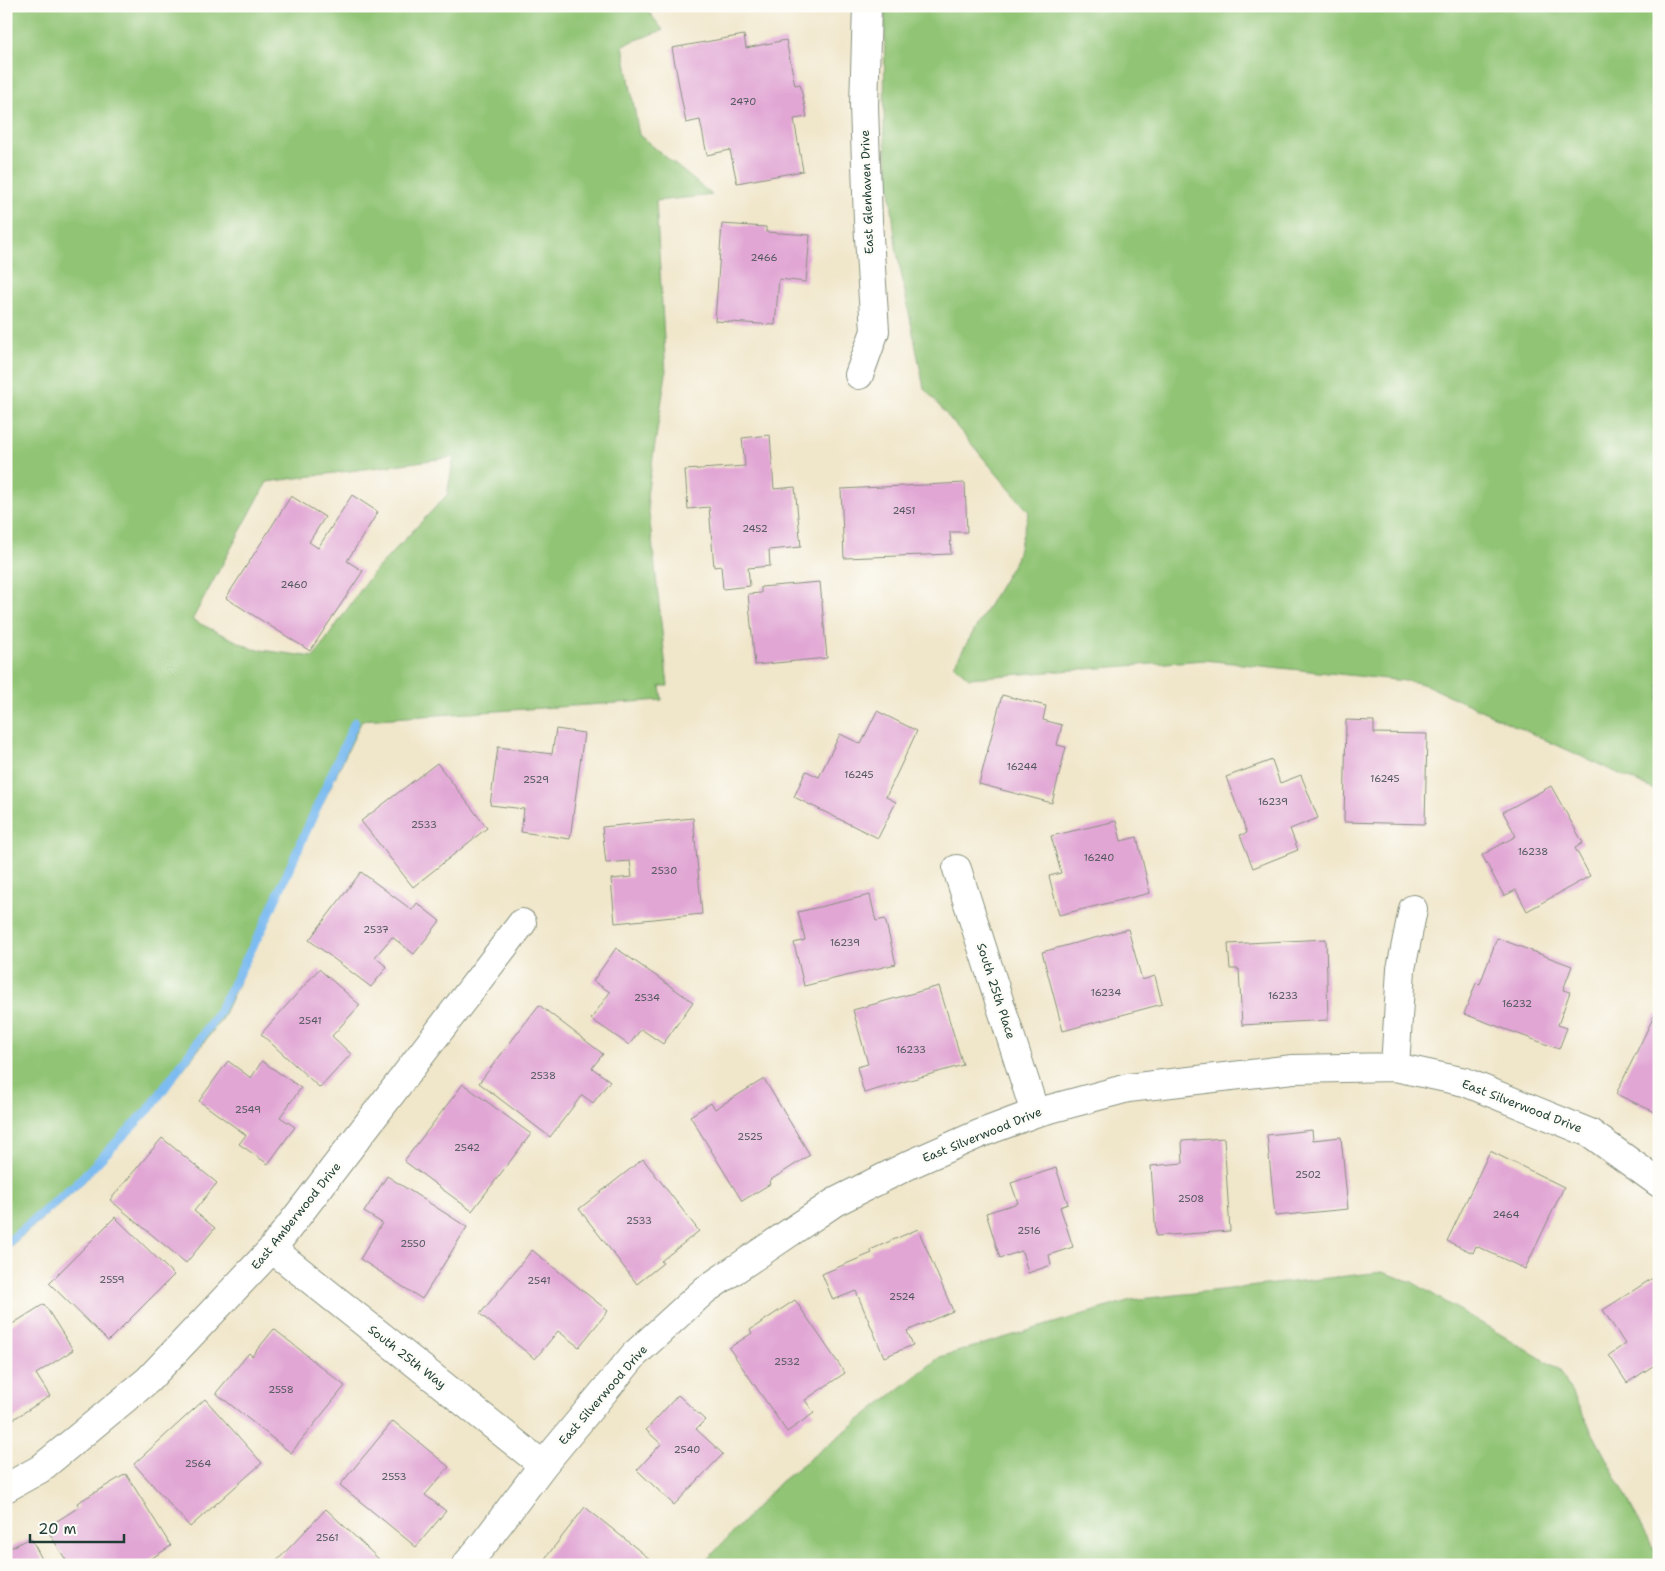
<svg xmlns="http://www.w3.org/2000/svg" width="1665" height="1571" font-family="'Shantell Sans',sans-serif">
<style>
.green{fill:#91c475;stroke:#588054;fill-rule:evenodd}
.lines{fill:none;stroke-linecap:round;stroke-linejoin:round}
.stream{stroke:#7dbcf1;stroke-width:9}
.building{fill:#e1a6d4}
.street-casing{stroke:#88927f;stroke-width:30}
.street{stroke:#fff;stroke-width:28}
.labels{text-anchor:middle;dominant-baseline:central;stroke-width:5;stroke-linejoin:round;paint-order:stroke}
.number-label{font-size:10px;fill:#50575c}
.street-label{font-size:12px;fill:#1f3d34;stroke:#fdfcf7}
</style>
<rect width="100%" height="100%" fill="#fdfcf7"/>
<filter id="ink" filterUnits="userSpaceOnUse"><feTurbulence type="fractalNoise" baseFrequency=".02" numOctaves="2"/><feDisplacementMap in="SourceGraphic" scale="10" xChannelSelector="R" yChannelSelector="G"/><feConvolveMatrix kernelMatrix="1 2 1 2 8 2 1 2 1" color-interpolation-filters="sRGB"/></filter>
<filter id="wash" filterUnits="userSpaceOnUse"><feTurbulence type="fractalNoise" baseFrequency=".0096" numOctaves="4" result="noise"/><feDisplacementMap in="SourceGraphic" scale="20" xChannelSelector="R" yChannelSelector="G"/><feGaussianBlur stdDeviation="1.12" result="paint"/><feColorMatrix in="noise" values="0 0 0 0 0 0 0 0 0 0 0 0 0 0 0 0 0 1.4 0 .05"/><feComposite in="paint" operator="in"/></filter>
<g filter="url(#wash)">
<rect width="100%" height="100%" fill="#f0e6ca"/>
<!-- green -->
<path class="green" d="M6,6h638l19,24 -40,15 16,90 73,60 -56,6 10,173 -19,121 21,191h-8l2,14 -300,20 -141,300 -69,90 -72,76 -74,64zM454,457l-7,38 -76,80 -57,82 -61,-8 -61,-29 75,-138z
M885,6h774v786l-233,-107 -11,-3 -211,-22 -235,18 -15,-13 62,-106 13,-47 -105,-124 -28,-141 -12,-116z
M1382,1272l30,10 147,87 100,190v6h-957l78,-83 160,-125 191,-57z"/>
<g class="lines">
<!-- stream -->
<path class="stream" d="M6,1244l71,-61 73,-75 67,-93 47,-90 91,-203"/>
</g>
<g id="blocks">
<!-- building -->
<path class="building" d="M744,35l2,13 40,-8 9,45 5,-1 7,33 -13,2 9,52 -66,12 -7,-33 -23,5 -7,-35 -14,3 -14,-75z
M722,224l44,3v5l44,3 -4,47 -27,-3 -4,46 -60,-4z
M770,435l4,54 21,-2 6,60 -32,3 1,16 -22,2 2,18 -27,3 -2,-23 -7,1 -5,-60 -21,2 -3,-39 60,-4 -3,-28z
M965,483l2,49h-17l1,22 -107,4 -3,-69z
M352,495l26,17 -31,49 16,10 -53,80 -84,-53 65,-102 34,21 -16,25 9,6z
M820,582l7,76 -72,7 -7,-71 13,-1v-6z
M1002,695l44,11 -3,14 19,5 -5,20 9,2 -14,56 -73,-19z
M877,711l40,20 -31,66 10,5 -18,36 -84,-41 12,-26 13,6 21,-43 21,10z
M1346,720l28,1v12l53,1 -2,90 -81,-2z
M556,729l28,4 -14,106 -49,-7 3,-23 -34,-4 8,-58 54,7z
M1272,760l8,23 21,-8 17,43 -28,11 8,21 -45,18 -13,-33 7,-2 -21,-56z
M437,763l50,65 -74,59 -52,-66z
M1551,786l32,57 -8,5 15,28 -63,35 -11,-21 -12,6 -22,-41 34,-19 -13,-24z
M693,818l9,96 -87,9 -4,-44 21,-2 -2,-16 -24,2 -4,-36z
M1116,821l5,20 16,-4 13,56 -91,22 -10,-39 12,-3 -10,-37z
M361,872l51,38 5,-7 23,18 -26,33 -22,-17 -17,20 12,10 -16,20 -62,-47z
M870,895l6,26 9,-2 11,45 -92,22 -10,-43 11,-3 -7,-28z
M1128,929l14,51 13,-4 7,28 -99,27 -21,-79z
M1497,938l75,28 -9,24 7,2 -12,33 9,3 -8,21 -95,-35 12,-31 4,1z
M1326,939l2,81 -86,5 -3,-56h-9l-2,-25z
M616,948l77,54 -30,42 -22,-15 -12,16 -38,-26 19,-27 -17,-11z
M319,969l41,36 -28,31 19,18 -31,34 -59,-54z
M939,986l24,79 -99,28 -7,-26 11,-3 -15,-54z
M539,1005l64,49 -11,14 18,13 -17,22 -11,-8 -32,42 -71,-54z
M1655,1014l4,2v98l-43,-20z
M228,1061l23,17 11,-17 39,27 -21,29 15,10 -27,37 -29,-20 7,-9 -47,-34z
M764,1079l46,76 -41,26 1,3 -28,17 -52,-85 21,-13 4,6z
M463,1084l68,50 -59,77 -68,-50z
M1312,1130l1,10 28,-3 7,72 -73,7 -8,-81z
M162,1138l55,45 -23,28 21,17 -29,35 -76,-63z
M1224,1138l6,93 -74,5 -5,-70 32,-3 -1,-22z
M1490,1151l74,36 -39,82 -49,-23 -3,7 -26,-12z
M643,1159l56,72 -38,30 2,2 -26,21 -58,-75z
M1056,1168l12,36 -8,3 13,40 -24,8 2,10 -23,8 -6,-22 -22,7 -14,-45 32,-10 -7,-20z
M387,1176l80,51 -45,72 -62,-40 22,-36 -18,-11z
M115,1217l59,58 -66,66 -59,-58z
M918,1229l35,82 -46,20 6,14 -29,12 -28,-66 -23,9 -11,-26 50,-21 -2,-3z
M532,1250l76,61 -29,36 -21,-16 -23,28 -55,-45z
M1659,1274v88l-32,21 -18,-28 16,-11 -22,-34z
M795,1300l50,73 -40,27 9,13 -27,19 -58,-84 23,-15 -2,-3z
M44,1304l29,46 -37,24 14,22 -38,24 -6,-9v-83z
M274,1329l71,57 -54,67 -75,-60 33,-40 3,3z
M678,1395l27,25 -9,9 27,25 -49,51 -37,-35 24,-26 -15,-14z
M205,1399l57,64 -72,64 -56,-63z
M393,1421l56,46 -24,28 21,16 -30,36 -76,-62z
M126,1474l45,72 -30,19h-72l-23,-37 33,-21 -2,-4z
M585,1507l66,53 -4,5h-107z
M326,1509l59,56h-112z
M31,1538l14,27h-39v-15z"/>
</g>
</g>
<g filter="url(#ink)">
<use href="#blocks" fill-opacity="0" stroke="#88927f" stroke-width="1"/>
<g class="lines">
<defs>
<path id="street" d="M859,375l16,-44 -7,-110 -4,-115 3,-100
M957,869l78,244
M1395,1067l6,-98 12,-60
M272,1249l271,216
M6,1488l34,-19 108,-89 124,-131 250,-326
M466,1565l19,-23 58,-77 92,-111 70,-64 130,-88 76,-38 68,-30 56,-21 93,-25 165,-19 102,-2 70,15 125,51 69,50"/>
</defs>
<!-- street casing -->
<use href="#street" class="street-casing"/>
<!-- street -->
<use href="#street" class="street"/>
</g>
</g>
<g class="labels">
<!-- number labels -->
<g class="number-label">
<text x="743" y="101">2470</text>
<text x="764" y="257">2466</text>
<text x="904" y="510">2451</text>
<text x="755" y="528">2452</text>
<text x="294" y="584">2460</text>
<text x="1022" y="766">16244</text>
<text x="859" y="774">16245</text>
<text x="1385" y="778">16245</text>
<text x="536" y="779">2529</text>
<text x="1273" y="801">16239</text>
<text x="424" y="824">2533</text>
<text x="1533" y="851">16238</text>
<text x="1099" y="857">16240</text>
<text x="664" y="870">2530</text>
<text x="376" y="929">2537</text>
<text x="845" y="942">16239</text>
<text x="1106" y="992">16234</text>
<text x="1283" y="995">16233</text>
<text x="647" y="997">2534</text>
<text x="1517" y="1003">16232</text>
<text x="310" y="1020">2541</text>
<text x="911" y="1049">16233</text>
<text x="543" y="1075">2538</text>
<text x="248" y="1109">2549</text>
<text x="750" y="1136">2525</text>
<text x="467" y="1147">2542</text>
<text x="1308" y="1174">2502</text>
<text x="1191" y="1198">2508</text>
<text x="1506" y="1214">2464</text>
<text x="639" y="1220">2533</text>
<text x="1029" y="1230">2516</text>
<text x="413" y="1243">2550</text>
<text x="112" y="1279">2559</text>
<text x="539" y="1280">2541</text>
<text x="902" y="1296">2524</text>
<text x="787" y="1361">2532</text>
<text x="281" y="1389">2558</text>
<text x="687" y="1449">2540</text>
<text x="198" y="1463">2564</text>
<text x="394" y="1476">2553</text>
<text x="327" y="1537">2561</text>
</g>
<!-- street labels -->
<g class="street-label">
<text transform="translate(867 192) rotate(-92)">East Glenhaven Drive</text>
<text transform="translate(996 991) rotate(72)">South 25th Place</text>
<text transform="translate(1522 1106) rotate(21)">East Silverwood Drive</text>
<text transform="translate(982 1135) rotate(-22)">East Silverwood Drive</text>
<text transform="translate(296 1216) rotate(-51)">East Amberwood Drive</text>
<text transform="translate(407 1357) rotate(38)">South 25th Way</text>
<text transform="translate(603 1395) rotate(-49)">East Silverwood Drive</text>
</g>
</g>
<!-- margin -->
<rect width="1665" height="1571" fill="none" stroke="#fdfcf7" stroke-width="25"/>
<!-- scale -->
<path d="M30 1534v8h94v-8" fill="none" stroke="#1f3d34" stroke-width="2.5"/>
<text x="38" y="1534" font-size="15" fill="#1f3d34" stroke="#fdfcf7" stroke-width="4" paint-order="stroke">20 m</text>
</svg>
